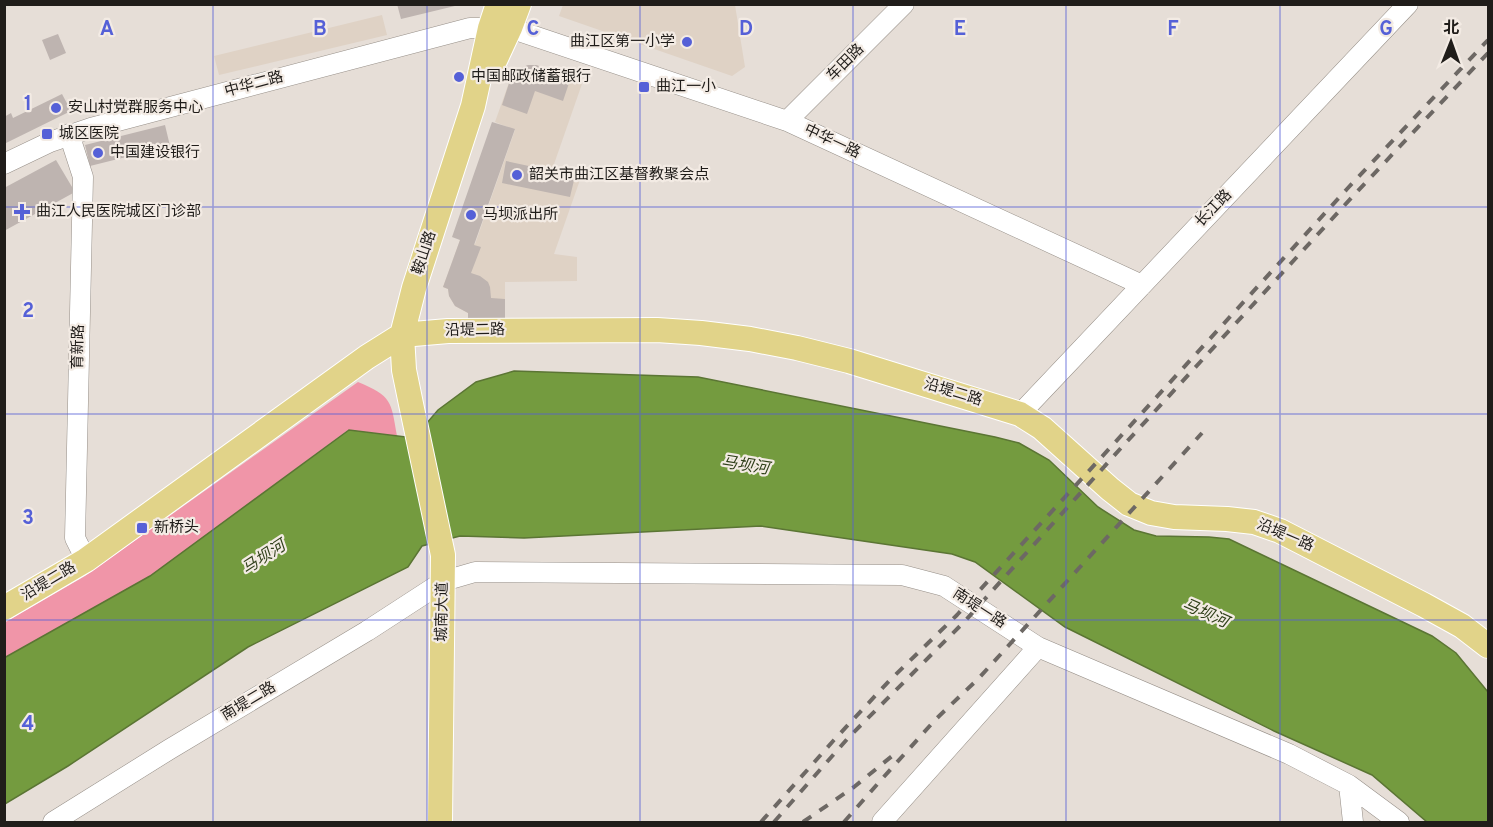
<svg xmlns="http://www.w3.org/2000/svg" width="1493" height="827" font-family="Overpass,'Noto Sans SC',sans-serif">
<style>
.built{fill:#dfd2c5}
.green{fill:#f095a8}
.water{fill:#749b3f;stroke:#5b7534;stroke-width:1.5}
.building{fill:#beb4b0}
.lines{fill:none;stroke-linecap:round;stroke-linejoin:round}
.minor-casing{stroke:#968f88;stroke-width:21}
.major-casing{stroke:#fff;stroke-width:26}
.minor{stroke:#fff;stroke-width:20}
.major{stroke:#e1d389;stroke-width:24}
.rail{stroke:#6d6864;stroke-width:4;stroke-dasharray:10 10;stroke-linecap:butt}
.grid{fill:none;stroke:#5560d7;stroke-width:1.5;stroke-opacity:0.55}
.poi-dot{fill:#5560d7;stroke:#f3ebe4;stroke-width:2}
.labels{text-anchor:middle;dominant-baseline:central;stroke-width:4.5;stroke-linejoin:round;paint-order:stroke}
.poi-label{font-size:15px;fill:#201d1a;stroke:#f3ebe4;text-anchor:start}
.street-label{font-size:15px;fill:#201d1a;stroke:#f3ebe4}
.water-label{font-size:16px;font-style:italic;fill:#30401a;stroke:#f3ebe4}
.grid-label{font-size:20px;text-anchor:middle;font-weight:bold;fill:#5560d7;stroke:#f3ebe4;stroke-width:4.5;stroke-linejoin:round;paint-order:stroke}
</style>
<rect width="100%" height="100%" fill="#e6ded7"/>
<!-- built -->
<path class="built" d="M563,5h172l10,62 -13,9 -173,-60z
M382,15l5,20 -168,40 -5,-19z
M528,65h8l47,16 -30,86 28,10 -27,77 23,3v24l-72,1v36h-37v-5l-13,-7 -6,-10 -1,-7 -5,-2 17,-47 15,4 40,-114 -20,-8 16,-45 5,-7z"/>
<!-- green -->
<path class="green" d="M358,382c34,14 33,19 39,54l-49,-6 -198,147 -145,81 -1,-35 81,-47z"/>
<!-- water -->
<path class="water" d="M514,371l184,6 297,60 24,6 30,17 49,47 36,23 22,6 53,1 20,2 203,97 24,17 32,39v130h-61l-55,-47 -98,-44 -209,-104 -90,-65 -23,-8 -191,-28 -237,12 -64,-2 -38,10 -14,21 -160,80 -180,119 -63,38 -1,-146 146,-82 199,-146 65,8 24,-28 38,-28z"/>
<!-- building -->
<path class="building" d="M397,4h62v1l-58,14z
M58,34l8,19 -16,7 -8,-20z
M528,65h8l35,12 -8,24 -28,-10 -8,23 -25,-9 9,-28 5,-7z
M62,94l9,17 -67,33v-27l7,-4 2,5z
M492,122l23,7 -41,116 7,2 -10,26 9,3 8,6 2,5 1,11 14,1v19h-37v-5l-13,-7 -6,-10 -1,-7 -5,-2 17,-47 -8,-3z
M165,125l5,21 -80,20 -5,-21z
M56,160l19,32 -71,39v-43z
M506,161l69,15 -5,21 -68,-14z"/>
<g class="lines">
<defs>
<path id="minor" d="M787,121l117,-117
M69,134l14,43 -8,361 11,22
M4,164l46,-22 41,-14 379,-100h40l277,93 355,164
M1020,414l388,-410
M1349,785l4,37
M53,822l117,-73 197,-118 77,-50 31,-9 427,3 42,11 94,61 251,107 60,31 50,37
M882,822l156,-175"/>
<path id="major" d="M491,69l19,-41 9,-24
M4,608l82,-48 281,-203 35,-22 46,-4 209,-1 44,3 49,6 47,9 52,13 171,53 22,14 68,61 19,15 22,9 23,4 53,2 27,3 26,9 144,74 38,21 26,20
M440,822l3,-267 -32,-151 -7,-34 -2,-35 12,-47 59,-182 17,-78 8,-24"/>
</defs>
<!-- minor casing -->
<use href="#minor" class="minor-casing"/>
<!-- major casing -->
<use href="#major" class="major-casing"/>
<!-- minor -->
<use href="#minor" class="minor"/>
<!-- major -->
<use href="#major" class="major"/>
<!-- rail -->
<path class="rail" d="M761,822l73,-82 56,-60 67,-65 390,-426 141,-149
M774,822l75,-85 116,-116 156,-173 233,-253 134,-142
M803,822l51,-35 43,-35
M844,822l37,-42 55,-61 43,-41 223,-245"/>
</g>
<!-- grid -->
<path class="grid" d="M213,4v818M427,4v818M640,4v818M853,4v818M1066,4v818M1280,4v818M4,207h1484M4,414h1484M4,620h1484"/>
<!-- markers -->
<g class="poi-dot">
<circle cx="687" cy="42" r="6"/>
<circle cx="459" cy="77" r="6"/>
<rect x="638" y="81" width="12" height="12" rx="3"/>
<circle cx="56" cy="108" r="6"/>
<rect x="41" y="128" width="12" height="12" rx="3"/>
<circle cx="98" cy="153" r="6"/>
<circle cx="517" cy="175" r="6"/>
<path d="M19 203h6v6h6v6h-6v6h-6v-6h-6v-6h6z"/>
<circle cx="471" cy="215" r="6"/>
<rect x="136" y="522" width="12" height="12" rx="3"/>
</g>
<g class="labels">
<!-- poi labels -->
<g class="poi-label">
<text x="675" y="42" text-anchor="end">曲江区第一小学</text>
<text x="471" y="77">中国邮政储蓄银行</text>
<text x="656" y="87">曲江一小</text>
<text x="68" y="108">安山村党群服务中心</text>
<text x="59" y="134">城区医院</text>
<text x="110" y="153">中国建设银行</text>
<text x="529" y="175">韶关市曲江区基督教聚会点</text>
<text x="36" y="212">曲江人民医院城区门诊部</text>
<text x="483" y="215">马坝派出所</text>
<text x="154" y="528">新桥头</text>
</g>
<!-- street labels -->
<g class="street-label">
<text transform="translate(846 63) rotate(-45)">车田路</text>
<text transform="translate(254 85) rotate(-15)">中华二路</text>
<text transform="translate(832 142) rotate(25)">中华一路</text>
<text transform="translate(1214 209) rotate(-46)">长江路</text>
<text transform="translate(425 253) rotate(-72)">鞍山路</text>
<text transform="translate(475 331) rotate(-1)">沿堤二路</text>
<text transform="translate(79 347) rotate(-89)">育新路</text>
<text transform="translate(953 393) rotate(17)">沿堤二路</text>
<text transform="translate(1285 536) rotate(23)">沿堤一路</text>
<text transform="translate(49 582) rotate(-31)">沿堤二路</text>
<text transform="translate(979 609) rotate(33)">南堤一路</text>
<text transform="translate(443 612) rotate(-89)">城南大道</text>
<text transform="translate(249 702) rotate(-31)">南堤二路</text>
</g>
<!-- water labels -->
<g class="water-label">
<text transform="translate(745 466) rotate(9)">马坝河</text>
<text transform="translate(264 558) rotate(-33)">马坝河</text>
<text transform="translate(1205 614) rotate(24)">马坝河</text>
</g>
</g>
<g class="grid-label">
<text x="107" y="35">A</text>
<text x="320" y="35">B</text>
<text x="533" y="35">C</text>
<text x="746" y="35">D</text>
<text x="960" y="35">E</text>
<text x="1173" y="35">F</text>
<text x="1386" y="35">G</text>
<text x="28" y="110">1</text>
<text x="28" y="317">2</text>
<text x="28" y="524">3</text>
<text x="28" y="730">4</text>
</g>
<!-- border -->
<rect width="1493" height="827" fill="none" stroke="#201d1a" stroke-width="12"/>
<!-- north arrow -->
<g transform="translate(1451 42) rotate(1)" stroke="#f3ebe4" stroke-width="4.5" paint-order="stroke">
<path d="M0-4.5L10 22L0 15L-10 22Z" fill="#201d1a"/>
<text y="-9" font-size="16" font-weight="bold" text-anchor="middle" fill="#201d1a">北</text>
</g>
</svg>
